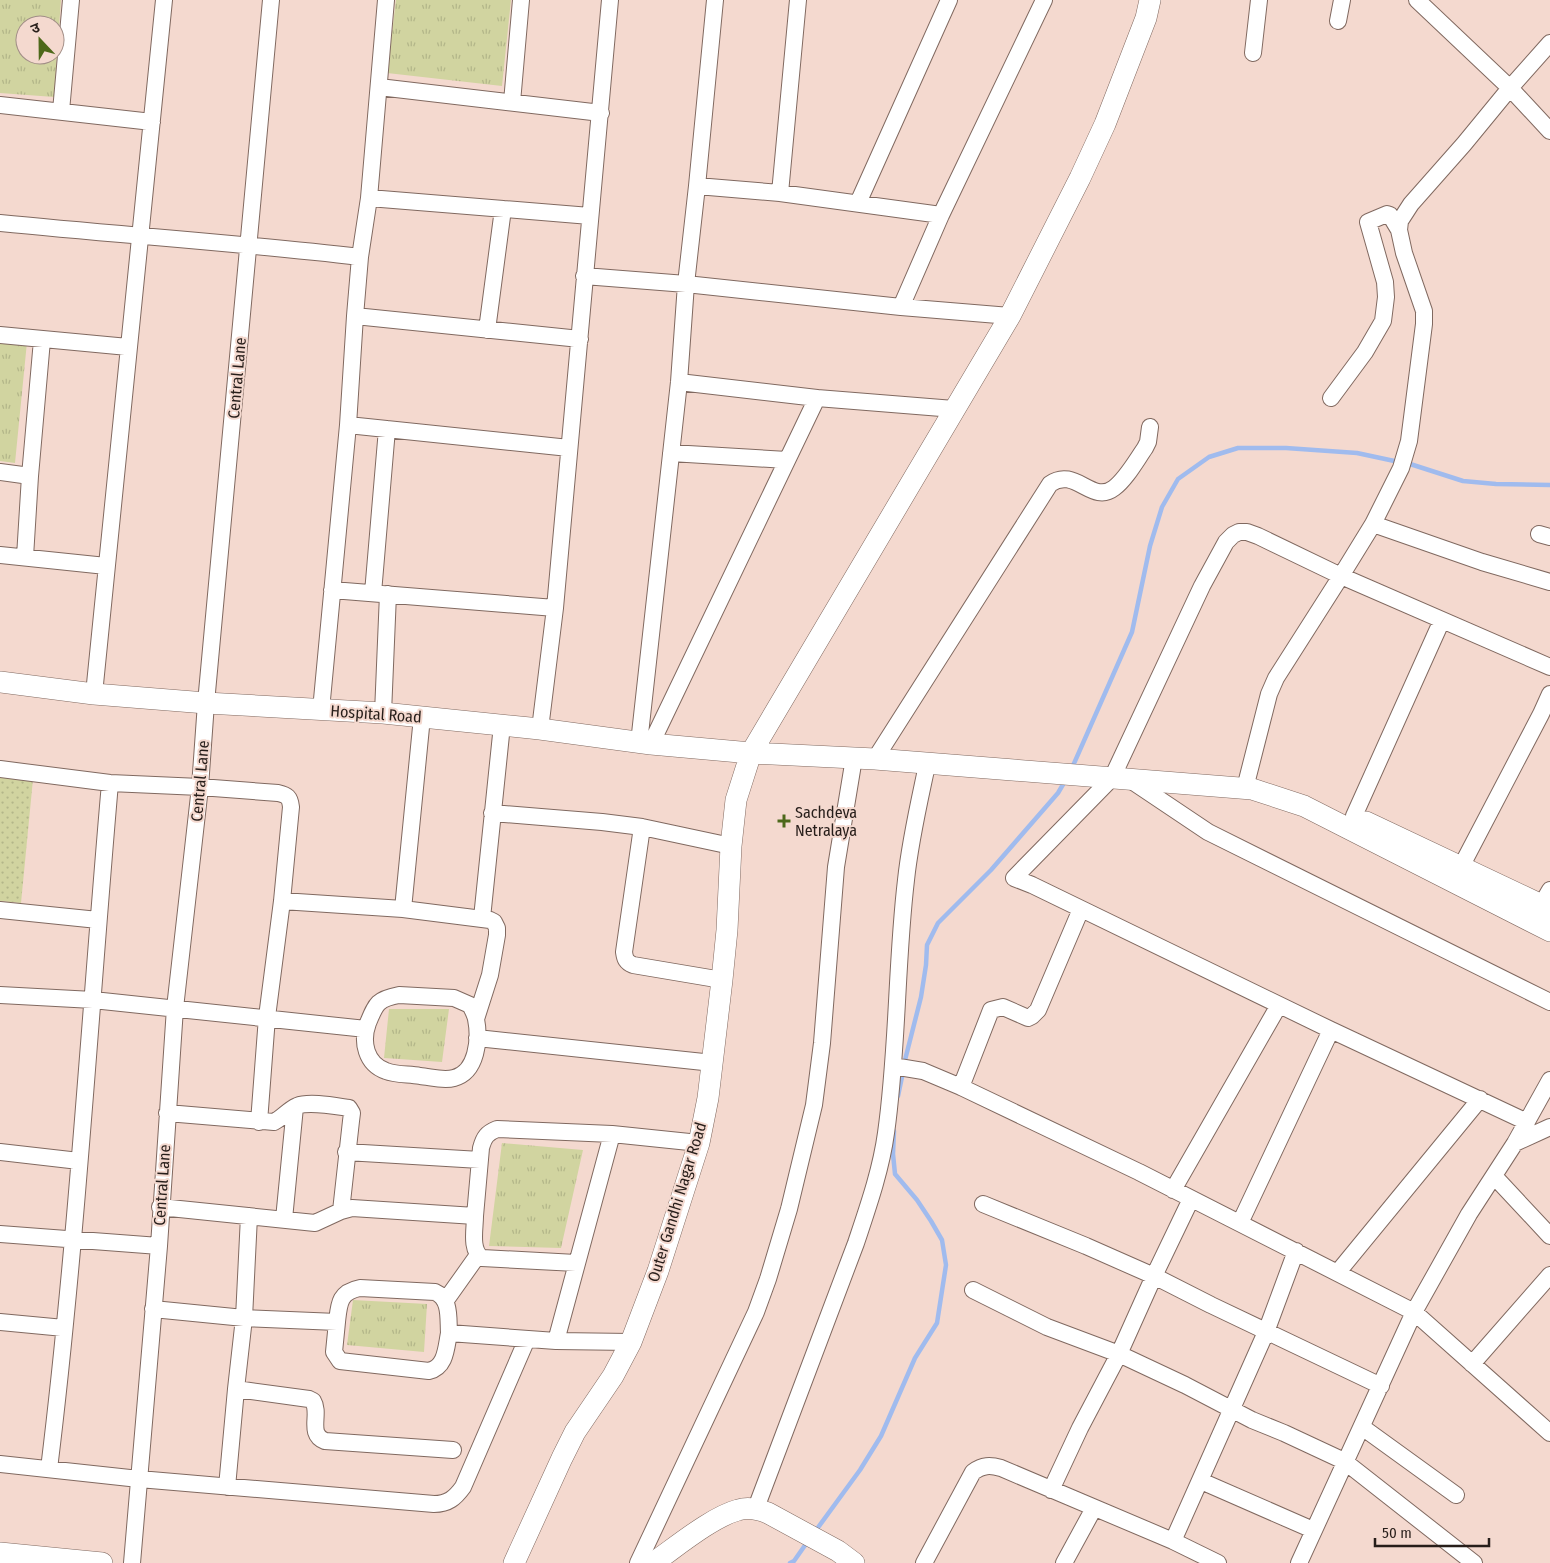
<svg xmlns="http://www.w3.org/2000/svg" width="1550" height="1563" font-family="'Fira Sans Condensed','Noto Sans Devanagari',sans-serif">
<style>
.grass{fill:url(#grass-dots)}
.park{fill:url(#park-tufts);fill-rule:evenodd}
.lines{fill:none;stroke-linecap:round;stroke-linejoin:round}
.stream{stroke:#a0bbee;stroke-width:4.5}
.minor-casing{stroke:#806960;stroke-width:18}
.tertiary-casing{stroke:#806960;stroke-width:22}
.minor{stroke:#fff;stroke-width:16}
.tertiary{stroke:#fff;stroke-width:21}
.poi-dot{fill:#4d681a;stroke:#f4d9cf;stroke-width:2}
.labels{text-anchor:middle;dominant-baseline:central;stroke-width:4;stroke-linejoin:round;paint-order:stroke}
.street-label{font-size:16px;fill:#271e1a;stroke:#f4d9cf}
.poi-label{font-size:16px;fill:#271e1a;stroke:#f4d9cf;text-anchor:start}
</style>
<defs>
<pattern id="grass-dots" width="8" height="8" patternUnits="userSpaceOnUse" patternTransform="scale(1.25)"><rect width="8" height="8" fill="#d1d4a0"/><path d="M2 2h.1M6 6h.1" fill="none" stroke="#b3b689" stroke-width="1.8" stroke-linecap="round"/></pattern>
<pattern id="park-tufts" width="24" height="20" patternUnits="userSpaceOnUse" patternTransform="scale(1.25)"><rect width="24" height="20" fill="#d1d4a0"/><path d="M3 7l-1-3M5 7V3M7 7l1-3M15 17l-1-3M17 17v-4M19 17l1-3" fill="none" stroke="#b3b689"/></pattern>
</defs>
<rect width="100%" height="100%" fill="#f4d9cf"/>
<!-- grass -->
<path class="grass" d="M0,776l33,3 -12,124 -21,-2z"/>
<!-- park -->
<path class="park" d="M0,0h61l-7,97 -54,-4zM25,25h30v30h-30z
M396,0h115l-9,86 -115,-13z
M0,339l27,3 -12,121 -15,-2z
M389,1009h60l-7,53 -58,-4z
M502,1143l81,7 -22,98 -72,-2z
M353,1300l74,4 -3,48 -77,-7z"/>
<g class="lines">
<!-- stream -->
<path class="stream" d="M1407,463l56,18 33,3 54,1
M1072,768l60,-136 18,-86 12,-39 16,-28 31,-22 29,-9h48l71,5 42,9
M904,1064l17,-67 5,-32 1,-20 11,-22 53,-53 67,-77 7,-12
M898,1096l5,-24
M814,1533l46,-63 21,-34 34,-78 22,-35 9,-58 -4,-25 -11,-19 -14,-21 -22,-26 -2,-20 1,-23
M790,1563l4,-2 14,-20"/>
<defs>
<path id="minor" d="M386,0l-17,198 -9,59 -5,59 225,23
M798,0l-18,193 161,22 -40,92 109,9
M1338,21l4,-21
M1550,43l-40,45 40,43
M1253,53l6,-53
M379,87l222,26
M512,102l9,-102
M0,105l152,17
M61,111l10,-111
M697,186l83,7
M369,198l221,18
M858,203l91,-203
M941,215l103,-215
M0,223c120,12 240,20 360,34
M584,276l102,8 215,23
M487,330l16,-121
M0,335l128,12
M817,398l137,11
M1331,398l34,-46 18,-31 3,-24 -1,-15 -17,-60 19,-8 3,1 9,15
M348,425l221,23
M671,453l116,7
M0,472l30,4
M1373,524l109,38 68,20
M1539,534l11,3
M0,555l106,11
M25,557l5,-81 12,-136
M332,590l223,18
M373,593l14,-164
M94,694c22,-232 47,-463 70,-694
M321,710l27,-285 7,-109
M383,713l5,-119
M540,729l15,-121 55,-608
M639,743l40,-361 7,-98 11,-98 18,-186
M651,744l166,-346 -138,-16
M875,759l175,-275c25,-18 42,21 64,4 12,-9 22,-27 31,-40l3,-6 2,-15
M0,769l110,14 90,4 78,6c9,2 12,4 13,14l-9,94 -15,116 -8,105
M1129,779l79,53 342,170
M1245,788l24,-94 7,-16 65,-102 32,-52 28,-56 8,-27 15,-117v-13l-20,-58 -5,-23 1,-9 11,-17 53,-60 46,-56 -93,-88
M492,813l110,9 40,5 89,19
M1354,816l88,-196
M642,827l-18,125c1,7 2,10 9,13l89,15
M1461,867l80,-153 9,-20
M282,901l121,8 87,11 4,2 3,6v7l-7,40 -14,44
M403,909l19,-192
M0,910l98,10
M1536,914l14,-24
M482,918l20,-193
M0,995l93,5 273,29
M399,995l55,3 16,7c2,4 5,9 6,14 4,20 1,53 -22,59 -11,3 -23,-1 -34,-2 -11,-2 -24,-1 -34,-5 -20,-7 -25,-29 -18,-48 8,-20 10,-24 31,-28z
M477,1038l236,25
M893,1066l30,5 38,16 178,85 275,140 136,121
M961,1087l30,-77 12,-3 25,11 4,-2 6,-6 43,-101
M167,1113l107,9c8,-4 14,-12 23,-16 12,-5 38,0 52,2l3,5 -1,8 -10,90
M1527,1122l-196,-92 -299,-145 -18,-7 98,-100 90,-192 24,-44 7,-7 6,-3h8l11,4 83,40 209,91
M1515,1143l35,-16
M0,1152l79,9
M346,1152l134,8
M1494,1176l56,60
M1173,1190l106,-185
M983,1204l103,42 68,30 57,29 170,81
M160,1207l155,16 26,-12 11,-3 123,8 6,-68c3,-11 6,-15 16,-19l115,5 87,9
M475,1216c0,13 -5,34 7,42l94,5
M284,1219l11,-112
M1240,1223l91,-193
M0,1234l159,12
M1338,1272l142,-173
M973,1290l74,37 72,27 66,31 67,35 32,13 60,28 130,102
M446,1300l32,-45
M153,1309l91,9 93,4 -3,30 6,9 89,10c17,-4 17,-23 20,-38l107,8 75,1
M0,1322l64,6
M337,1322c2,-18 2,-30 23,-34l75,4c16,7 13,26 14,41
M556,1341l56,-207
M1472,1364l78,-89
M236,1389l73,10 4,2c8,13 -6,33 12,40l128,9
M1362,1427l94,68
M0,1464l139,15 295,25c14,0 21,-6 29,-17l64,-148
M49,1469c28,-228 41,-457 61,-686
M1201,1481l112,49
M227,1487l9,-98 8,-71 5,-102
M1051,1490l29,-62 39,-74 35,-78 37,-77
M756,1508l100,-265c12,-36 25,-73 30,-110 12,-84 10,-169 20,-253 4,-39 13,-77 21,-115
M1173,1541l93,-209 30,-81
M132,1563l27,-317 16,-238 25,-221 6,-84 65,-703
M638,1563l118,-251 12,-33 21,-70 25,-104 8,-62 14,-176 18,-109
M924,1563l49,-91c10,-7 17,-7 28,-4l172,73 45,22
M1064,1563l30,-55
M1299,1563l115,-251 55,-98 46,-71 35,-63"/>
<path id="tertiary" d="M0,682l94,12 112,9 177,10 157,16 111,15 100,9 124,6 377,30 52,17 246,125
M1366,822l184,87
M0,1553l102,10
M514,1563l48,-105 13,-26 38,-56 18,-34 27,-71 41,-128 9,-45 14,-118 5,-50 4,-84 5,-46 15,-47 259,-437 70,-138 25,-54 41,-106 4,-18
M653,1563c23,-16 59,-46 85,-53 10,-3 20,-1 30,3l70,38 16,12"/>
</defs>
<!-- minor casing -->
<use href="#minor" class="minor-casing"/>
<!-- tertiary casing -->
<use href="#tertiary" class="tertiary-casing"/>
<!-- minor -->
<use href="#minor" class="minor"/>
<!-- tertiary -->
<use href="#tertiary" class="tertiary"/>
</g>
<!-- markers -->
<path class="poi-dot" d="M781.5 813.5h5v5h5v5h-5v5h-5v-5h-5v-5h5z"/>
<g class="labels">
<!-- street labels -->
<g class="street-label">
<text transform="translate(237 378) rotate(-85)">Central Lane</text>
<text transform="translate(376 714) rotate(4)">Hospital Road</text>
<text transform="translate(200 781) rotate(-85)">Central Lane</text>
<text transform="translate(162 1185) rotate(-86)">Central Lane</text>
<text transform="translate(677 1202) rotate(-73)">Outer Gandhi Nagar Road</text>
</g>
<!-- poi labels -->
<g class="poi-label">
<text x="795" y="812">Sachdeva<tspan x="795" dy="18">Netralaya</tspan></text>
</g>
</g>
<!-- north arrow -->
<g transform="translate(40 40) rotate(338)"><circle r="24" fill="#f4d9cf" stroke="#a28e87"/>
<path d="M0-4L9 19L0 12L-9 19Z" fill="#4d681a"/>
<text y="-8" font-size="14" font-weight="bold" text-anchor="middle" fill="#271e1a">उ</text>
</g>
<!-- scale -->
<path d="M1375 1538v8h114v-8" fill="none" stroke="#271e1a" stroke-width="2.5"/>
<text x="1382" y="1538" font-size="15" fill="#271e1a" stroke="#f4d9cf" stroke-width="4" paint-order="stroke">50 m</text>
</svg>
